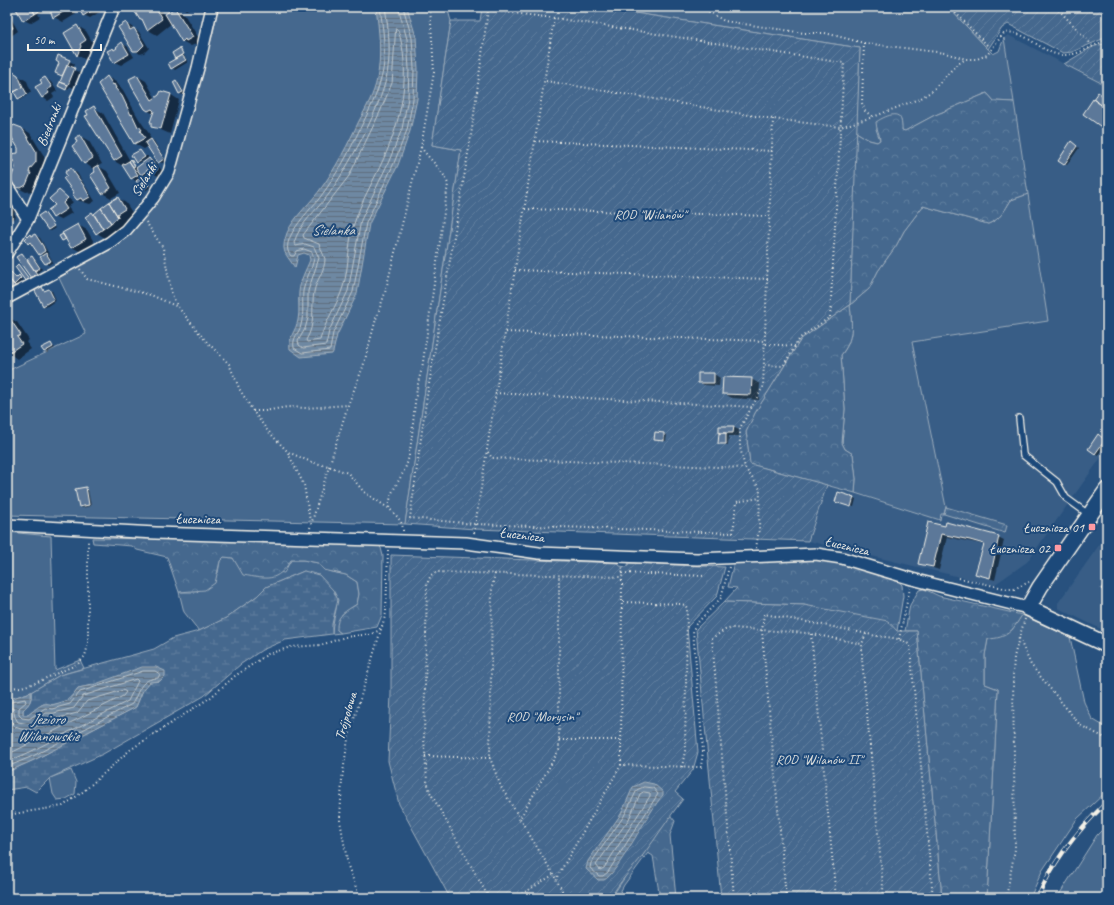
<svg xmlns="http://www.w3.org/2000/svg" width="1114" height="905" font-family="Caveat,sans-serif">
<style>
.built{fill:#375d86}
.green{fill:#45688e;stroke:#9cacbb}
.forest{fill:url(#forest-crowns);stroke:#9cacbb}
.wetland{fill:url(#wetland-marsh);stroke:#9cacbb}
.garden{fill:url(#garden-furrows);stroke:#9cacbb}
.water{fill:url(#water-rules);stroke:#a4b2be}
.shadow{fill:#0007}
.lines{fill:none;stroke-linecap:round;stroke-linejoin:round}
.shore{stroke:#bec7cc;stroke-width:1}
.building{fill:#5b7899;stroke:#f4f1e8}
.lane-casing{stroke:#f4f1e8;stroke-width:8}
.street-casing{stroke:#f4f1e8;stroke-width:14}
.secondary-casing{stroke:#f4f1e8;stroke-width:18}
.path{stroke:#f4f1e8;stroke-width:2;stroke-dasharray:1 3;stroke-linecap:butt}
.lane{stroke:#1f4a7a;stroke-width:5.5}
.street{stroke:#1f4a7a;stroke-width:11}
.secondary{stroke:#1f4a7a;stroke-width:15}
.rail-casing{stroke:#f4f1e8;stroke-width:4.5}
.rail{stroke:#1f4a7a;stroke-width:3;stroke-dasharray:9;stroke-linecap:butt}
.poi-dot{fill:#ff9aa2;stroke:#1f4a7a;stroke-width:1.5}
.labels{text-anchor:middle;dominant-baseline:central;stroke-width:4;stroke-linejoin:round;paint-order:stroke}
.street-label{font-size:14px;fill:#f4f1e8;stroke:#1f4a7a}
.park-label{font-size:14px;fill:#dadcda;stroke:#1f4a7a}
.poi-label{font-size:14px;fill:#f4f1e8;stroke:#1f4a7a;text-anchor:end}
.water-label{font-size:15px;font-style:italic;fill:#d9dcda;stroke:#1f4a7a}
</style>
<defs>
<pattern id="forest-crowns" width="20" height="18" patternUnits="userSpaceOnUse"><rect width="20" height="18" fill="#45688e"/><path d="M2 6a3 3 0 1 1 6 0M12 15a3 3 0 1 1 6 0" fill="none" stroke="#607e9e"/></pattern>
<pattern id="wetland-marsh" width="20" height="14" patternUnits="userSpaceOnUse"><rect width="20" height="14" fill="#45688e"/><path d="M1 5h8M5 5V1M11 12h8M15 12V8" fill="none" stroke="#607e9e"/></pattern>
<pattern id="garden-furrows" width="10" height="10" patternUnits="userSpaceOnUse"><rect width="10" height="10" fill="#45688e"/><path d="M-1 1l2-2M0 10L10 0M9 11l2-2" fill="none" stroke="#607e9e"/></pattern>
<pattern id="water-rules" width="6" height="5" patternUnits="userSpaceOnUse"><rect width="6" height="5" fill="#6e88a2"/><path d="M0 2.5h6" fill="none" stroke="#5f6e7d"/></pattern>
</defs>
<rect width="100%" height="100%" fill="#28517e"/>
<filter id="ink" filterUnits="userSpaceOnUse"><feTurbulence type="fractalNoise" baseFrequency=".025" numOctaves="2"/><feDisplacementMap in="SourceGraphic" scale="8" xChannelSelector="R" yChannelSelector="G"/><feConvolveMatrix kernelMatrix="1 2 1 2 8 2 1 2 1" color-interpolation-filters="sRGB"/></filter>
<g filter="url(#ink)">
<!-- built -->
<path class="built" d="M1008,35l99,51v363l-80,113 -33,23 -186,-44 19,-56 113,35 1,-7 65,12 -60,-18 -34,-165 136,-21 -44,-283z
M1107,534v98l-49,-24v-5z"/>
<!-- green -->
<path class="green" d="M218,7h229l4,14 -19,124 29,5 -56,374 -398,-9v-144l79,-37 -27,-56 69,-43 21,-23 21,-34 43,-145z
M596,7h352l45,47 6,-3 5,-13 10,64 -20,-1 -7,-8 -54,23 -28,15 -3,-1 -1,-10 -25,9 4,11 -3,2 -8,-2 -13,-8 4,-84z
M1028,194l20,127 -136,21 34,165 -2,7h-3l-1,6 -85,-27 1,-14 -3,-25 -8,-5 -3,-6 3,-34 -4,-54c13,-15 11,-31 9,-50l19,-16 9,-18 18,-25 8,-15 19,-25 65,18c13,-5 16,-13 23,-24z
M7,532l44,4 4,134 25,-10 4,8 -24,7 -29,17 -24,8z
M224,557l9,1 5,7 46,8 7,-13h12l15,3 6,7 22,5 11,7 2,12 -2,10 -15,10 -5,16 4,3 -9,1c0,-11 4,-21 5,-31 2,-15 -22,-25 -33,-32l-38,16 -9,9 -31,22 -27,13 -15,-19 -5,-20h18l21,-19 2,-12z
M1022,615l48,22 14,65 8,17 15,9v63l-30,28 -35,52 -12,27h-43l11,-209 -13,-5v-29l3,-16 24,-9z
M71,770l5,12 -1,12 -9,5 -9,1 -4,-6 -3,-16z
M1107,825v73h-50l40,-63z
M642,856l2,2 -20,27 -7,13h-6l18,-27z"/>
<!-- forest -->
<path class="forest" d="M987,93l7,8 20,1 14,92 -17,6c-7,11 -10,19 -23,24l-65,-18 -19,25 -8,15 -18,25 -9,18 -19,16c2,20 4,34 -9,50l4,54 -3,34 3,6 8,5 3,25 -1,14 -105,-29 -4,-32 9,-19 46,-74 49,-34 6,-173 13,8 8,2 3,-2c0,-6 -4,-11 -4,-18 6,-4 22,-13 25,-2 1,3 1,7 1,10l3,1 28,-15z
M946,507l61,18 -2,8 -61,-19z
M92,538l197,3 89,4 3,3 2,8 -1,59 -5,12 -36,6 -4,-3c-1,-15 9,-19 20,-26l2,-10 -2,-12 -11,-7 -22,-5 -6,-7 -15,-3h-12c-14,23 -24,19 -48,15l-10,-17 -9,-1 -4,4 -5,22 -10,7 -26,2 -12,-35 -30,-7 -5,-4 -39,-3z
M810,559l24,3 62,16 6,7 1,11 -6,35 -93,-26 -80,-3 13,-14 -9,-1 6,-25z
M924,589l15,7 83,19c-10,16 -14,23 -34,24l-3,16v29l13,5 -11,209h-45l-25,-267h-12l5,-26 9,-15z
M670,815l5,6 -5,14 6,63h-16l-7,-42 -5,-3 -4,5 -2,-2z"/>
<!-- wetland -->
<path class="wetland" d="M304,571l15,4 14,15 5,10 -6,24v10l-47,6 -23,10 -21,14 -37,32 -101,58 -53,24 -14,14 -9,-5 -20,3v-18l27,-12 102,-53 7,-17 7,-8 10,-1 -67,4 -15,3c-10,14 -17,18 -35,16l-15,11h-5v-6c6,-5 9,-8 8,-17l29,-17 94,-26 19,-11 26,-7 27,-13 31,-22 9,-9z"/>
<!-- garden -->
<path class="garden" d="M470,7h126l264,41 -10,257 -49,34 -46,74 -9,19 4,32 77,21 -19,56 -333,-12 -70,-5 56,-374 -29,-5 19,-124h29l2,-13 -10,4z
M948,7h159v30l-35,15 -9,1 -55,-29 -6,4 -14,21z
M1107,43v43l-43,-22 28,-17z
M391,555l227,8 2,3 7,1 2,-4 96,4 -8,29 -30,31 11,125 -5,18 -18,22 8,7c-14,18 -26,38 -40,56 -11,15 -24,26 -32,43h-161l-51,-94 -11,-43 3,-67z
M724,602l80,3 84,16 9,10h20l25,267h-221l-25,-269z"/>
<!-- water -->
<path class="water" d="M376,7h31l9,30 2,32 -1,30 -7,32 -12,34 -29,59 -12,70 -20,41 -4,17 -1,2 -31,3 -11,-8c-2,-12 6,-18 8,-29 2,-9 0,-19 1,-28 1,-12 7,-22 11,-32l-1,-5 -5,-2 -6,2 -3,13c-9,-15 -15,-15 -8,-35 7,-17 25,-31 35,-46 15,-21 26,-43 37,-66 7,-13 15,-27 18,-42 5,-24 2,-48 -1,-72z
M142,667h14l9,4v5l-5,5 -10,1 -7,8 -7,17 -102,53 -27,12v-72l24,-8c1,9 -2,12 -8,18v5h5c7,-5 15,-15 24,-10l17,-5 9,-12 15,-3z
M644,782l10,2 9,8v3c-14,15 -46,80 -59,85 -2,0 -4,0 -6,0l-12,-11 2,-8 33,-47 12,-27z"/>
<!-- shadow -->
<path class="shadow" d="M16,7h18l1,2 3,-2h5l2,3 -7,4 2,3 -10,6 -6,-3z
M49,7h28l-4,2 3,5 -13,8 -9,-5z
M79,7h20l2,4 -11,7 -6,-3z
M138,7h21l6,8 10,-6 9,5 17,28 -10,4 -9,-5 -10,-18 -15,12 -9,-5 -4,-9 -4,-2z
M183,7h8l-5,3z
M192,7h10l-5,3z
M7,17l5,3 6,11 -11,8z
M126,23l13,9 10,16 -5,5 -4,1 -6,-4z
M77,26l9,5 8,14 -6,4 1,3 -3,8 -9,-5z
M122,43l6,4 6,10 -13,8 -6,-3 -2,-13 2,1z
M180,49l8,13 -13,8 -6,-6 7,-5 -3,-5z
M69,61l6,3 -2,5 7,4 -7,15 -3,-2 -2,4 -7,-3 2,-11 -7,-4z
M10,71l17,10 4,11 -10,8 -6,-8 2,-1 -10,-6v-13z
M137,76l9,5 10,18 14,-5 9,6 -9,34 -18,-8 2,-12 -6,-3z
M107,77l9,5 7,8 16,29 11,16 -1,1 2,3 3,2 12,20 -4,2 -3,-1 -10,-16 -5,3 -9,-5 -33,-64z
M45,78l6,4 6,9 -5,3 2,3 -6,4 -6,-4z
M176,82l3,1 6,11 -2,1 -3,-1 -6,-11z
M7,88l5,3 -5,-1z
M94,108l9,5 27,48 7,7 9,-7 -1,-1 -6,3 -2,-1 3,-11 4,5h4v2l7,4 8,10 -5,4 -5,-3 -5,5 -8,-5 11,14 -5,3 -14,-12 -9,-12 -9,-5 -25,-46z
M18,126l12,7 14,23 1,11 -7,8 2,4 -7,12 -7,1 -10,-5 -1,-24 -6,-3 10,-6 -6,-27z
M80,136l9,5 13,23 -4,2 9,5 13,22 -9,5 -9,-5 -5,-21 -12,-9 -6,-20z
M1074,144l5,4 -12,17 -8,-5z
M71,169l6,4 18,28 -5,3 -13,-4 -7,-14 -1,-10z
M59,191l14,11 -5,5 4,6 -12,7 -6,-3z
M7,192l11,18 -4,3 2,4 -7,4 -2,-1z
M118,198l8,5 7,11 -8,5 2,3 -22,16 -8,-5 -5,-20 3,2z
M44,213l11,15 -4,3 -3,-1z
M78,225l9,5 8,14 -14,8 -9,-5 -4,-7h-5z
M30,235l2,2 3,-2 5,3 13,24 -5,3 -2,-2 -3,-7 -14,-13z
M22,254l6,6 4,-3 2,1 8,11 -5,4 2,3 -5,3 -17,-22z
M11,273l6,5 2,-1 4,3 -7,7 -6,3 3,3 -6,1v-19z
M40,286l5,6 4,-2 3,1 4,9 -10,7 -2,-1z
M7,317l10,5 12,18 -3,2 5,7 -14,10 -10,-7z
M51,344l4,4 -8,5 -3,-2z
M714,374l6,4 -1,8 -15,-1 -5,-3z
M751,379l9,5 -1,16 -27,-2 -9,-5z
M720,427h13l6,3v6h-10l-1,9 -6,-1 -3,-1z
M656,433l11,2 -1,6 -11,-1z
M1098,436l9,6 -9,13 -9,-6z
M85,489l3,1 3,16 -9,2 -2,-2z
M839,493l17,6 -2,8 -15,-4z
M929,524l69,13 6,3 -9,40 -19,-6 9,-29 -8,-2 -30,-6 -8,33 -20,-7z"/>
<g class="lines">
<!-- shore -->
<path class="shore" d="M380,7c3,24 8,52 0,75 -5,19 -15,36 -23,53 -7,14 -13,28 -22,40 -5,9 -11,17 -17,25 -9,11 -41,42 -27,56h3l3,-5 7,-2 8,3 2,7c-2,11 -9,20 -11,32 -1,11 1,23 -2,34 -2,9 -9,12 -7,23l8,5 28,-3 3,-17 20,-41 13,-69 28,-60 13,-33 6,-31 1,-30 -2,-31 -9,-31
M385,7c4,25 7,51 0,76 -9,33 -36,82 -56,111 -12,16 -30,30 -35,49l2,3 9,-2 9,3 5,11 -11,33v27l-3,11 -7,12 1,4 4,3 23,-3 3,-14 19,-40 13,-71 28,-59 13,-32 6,-31 1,-29 -2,-30 -9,-32
M396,29l2,1c14,42 3,92 -15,130 -9,20 -20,38 -27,58 -9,22 -6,47 -13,69 -6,19 -18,34 -23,53l-13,2 -1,-2c10,-16 5,-31 8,-48 2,-12 11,-21 11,-33l-6,-15 -15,-6 -1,-3 46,-59 31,-64 12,-29z
M7,703l18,-4 1,3 -7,6v7l3,3 7,1 16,-11 7,1 18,-5 10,-12 63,-21h12l5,3 -2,4c-18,1 -18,12 -26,26l-99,52 -26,11
M7,708h6l2,9 3,5 12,2 16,-11h8l20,-5 9,-12 53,-17 2,2 -10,20 -98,51 -23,10
M7,714l8,13 6,2 10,1 16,-11h8l22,-6 10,-12 36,-11 3,2 -3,4 -116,59
M644,787l9,1 5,6 -50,78 -5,4h-4l-9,-8 1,-5 33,-47 13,-26z
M644,792l6,1v3l-46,72 -4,2 -4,-5 33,-46 11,-25z"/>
</g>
<!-- building -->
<path class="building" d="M15,7h16l4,7 -12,7z
M37,7l6,1 -8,6 -2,-4z
M49,7h18l1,2 -15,9z
M78,7h18v1l-13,8z
M137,7h18l7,12 -15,11 -5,-11 -2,1 -5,-8 3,-2z
M175,8l18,29 -7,4 -1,-2 -3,3 -17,-28z
M7,17l6,11 -6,3z
M126,22l4,8 4,-2 10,17 -6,6h-5l-15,-24z
M77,25l9,15 -6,4 1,2 -4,10 -13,-23z
M122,42l7,12 -15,9 -7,-12 6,-3 1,2 3,-2 -1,-1z
M180,48l3,6 -8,5 -3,-6z
M58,55l12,5 -8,16 -7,-3 4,-10 -3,-2z
M182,55l4,5 -15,9 -3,-6z
M67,65l8,3 -7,17 -8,-3z
M10,70l8,5 5,12 -9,5 -3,-5h-4v-15z
M137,75l15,25 7,-5 2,-4 10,3 -10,35 -10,-2v-5h-1l4,-11 -2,-2 -4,2 -3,-2 -13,-22 -3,-8z
M107,76l6,9 1,-1 2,4h-1l7,8 9,19 1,-1 6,13 1,-1 3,4 -2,1 5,7 -11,6 -36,-60z
M45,77l7,10 -5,3 2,3 -7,5 -7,-11 7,-4 -2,-3z
M176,80l7,12 -4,2 -6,-12z
M60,82l8,3 -2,5 -8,-4z
M23,87l4,7 -9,5 -4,-7z
M1098,92l9,7v10l-14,-10z
M1093,99l14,10v22l-24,-17z
M94,106l28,50 -8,5 -29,-45 3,-1 -2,-4z
M14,125l8,3 14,23v11l-6,7 -1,4h2l-5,12 -5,3 -5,-1 -4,-4 -1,-5 4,-10 -1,-7h-4l-3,-2 3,-5 8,-1v-5l-9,-15 1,-4z
M80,135l13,23 -9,6 -12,-18 5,-4 -2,-4z
M151,139l13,20 -6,4 -13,-20z
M1071,141l6,5 -13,19 -6,-4z
M140,150l5,7 -9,6 -5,-8z
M149,158l9,11 -6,5 -3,-5 -8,6 -5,-7z
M131,159l4,7 -2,1 -4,-6z
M129,161l9,14 -7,4 -9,-14z
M98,165l13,23 -9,6 -12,-19 5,-3 -2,-4z
M71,168l13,18 6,11 -7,4 -2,-3 -4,2 -5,-6 2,-1 -11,-15 4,-2 -2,-4z
M142,176l7,9 -6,5 -7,-9z
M59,190l9,8 -5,5 4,6 -14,9 -5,-8 7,-5 -6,-6z
M118,197l7,12 -8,5 1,3 -9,-15z
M109,202l9,15 -7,6 -10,-15z
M101,208l10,15 -8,6 -9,-15z
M44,212l10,14 -6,4 -10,-14z
M92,212l11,17 -7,5 -11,-17z
M78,224l8,15 -15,9 -9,-15z
M30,234l1,2 4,-2 8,12 2,5 -6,4 -9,-13 -2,2 -3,-5z
M63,234l3,5 -4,2 -3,-5z
M22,253l15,21 -6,4 -15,-21z
M46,253l5,8 -6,3 -5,-7z
M32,256l8,12 -5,3 -8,-12z
M18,264l12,16 -4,2 -11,-15z
M11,272l5,6 3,-3 2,3 -7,7 -7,-9z
M7,276l10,12 -5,3 -5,-7z
M41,285l3,6 5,-2 5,10 -11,7 -9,-17z
M8,316l13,19 -4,2 5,7 -15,10z
M51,343l2,4 -9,5 -3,-4z
M698,373h16v10h-16z
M723,377l29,1 -1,17 -29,-1z
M719,426h15l-1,7h-14z
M655,432l9,1v8l-10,-1z
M719,433h7v11h-8z
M1098,434l7,6 -10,14 -7,-5z
M86,487l3,18 -10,2 -4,-18z
M838,492l16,5 -3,10 -16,-5z
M928,522l17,4 1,-4 53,14 -9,42 -15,-4 9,-30 -14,-4 -29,-6 -8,33 -15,-3z
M1107,580v12l-6,-3z"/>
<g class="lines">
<defs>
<path id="lane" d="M1019,418l4,37 34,27 9,16 22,16"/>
<path id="street" d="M7,186l21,33
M7,253l21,-34 86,-212
M7,298l102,-55 17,-13 27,-32 16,-26 29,-104 14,-61
M7,525l149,8 310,10 73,10 158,6 119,-5 26,4 70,21 116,29"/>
<path id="secondary" d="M1107,490l-67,97 -12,21 79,37"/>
</defs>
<!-- lane casing -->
<use href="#lane" class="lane-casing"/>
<!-- street casing -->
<use href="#street" class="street-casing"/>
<!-- secondary casing -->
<use href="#secondary" class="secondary-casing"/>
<!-- path -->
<path class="path" d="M455,7h18
M666,7v3l5,1 32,-3
M702,7l22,14 80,12h21l39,10 81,10 21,6
M950,7l39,40
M1056,7l36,38
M554,18l-66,-8 -17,126 -45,266 -16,116 65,6 258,9 3,-31 24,-4
M864,43l-2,60 3,8 8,6
M546,81l227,38 67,8 33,-10 48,-19 11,-7 24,-26 10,-6h11l10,-4 17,-22c21,-5 38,22 59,22 15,1 30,-10 44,-15
M535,141l238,10
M525,209l246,7
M146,222l17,26 9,47 6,12
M80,269l7,10 64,16 27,12 27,33 24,24 11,26 13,21 14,19 21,22 23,10 17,4 20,7 16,19 24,16
M515,270l253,9
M506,332l260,9
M766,344l29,2
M495,393l258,14
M253,411h12l22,-4 19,1 42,-3
M488,452l4,6 253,10
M288,453l16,32 6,36
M310,528l38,-123 15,-38 13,-48 9,-26 36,-146
M403,531c0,-11 -8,-16 -14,-23 1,-5 1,-11 3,-15 5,-11 13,-21 16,-33 7,-30 4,-62 14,-91l26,-185c-5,-15 -18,-23 -27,-37l13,-75 -4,-65
M474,533l80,-515 290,45 -14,254 -30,21 -17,28 -18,-1
M756,548l3,-18 1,-41 -15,-21 -5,-21v-19l23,-41 10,-268
M622,573l84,3
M495,574l-3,12 -2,172 11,29 55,92
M959,578l49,11h6l15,-7
M623,602l57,2 5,1 2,3 -2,143 -3,16
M1025,619l-6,19 12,27 49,60 27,14
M811,634l25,264
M866,634l-4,10v15l22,239
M899,639l11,-51
M7,688l14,-1 14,-4 43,-19 7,-8 3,-11v-106
M559,740h62
M425,756l65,2
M621,765l1,-188
M7,815l56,-9 21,-15 46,-41 81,-53 24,-21 33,-22 23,-7 30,-2 24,-8 26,-3 7,-3 5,-6
M519,820l40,-70v-174
M360,898l-12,-32 -8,-46 2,-41 6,-40 38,-126 2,-63
M489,898l-59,-106 -3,-11 -3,-43 3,-154 4,-9 5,-3 186,5 1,-12
M515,898l38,-23
M566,898l-10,-19 65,-114 80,2 2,-16 -10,-121 3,-6 25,-26 8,-31
M734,898l-22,-260 13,-8 7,-2 75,5 55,11
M786,898l-24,-267 2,-17c37,7 72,13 108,21 13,3 26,1 38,10l23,253
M1006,898l9,-49 -2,-175 1,-17 5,-19"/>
<!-- lane -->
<use href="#lane" class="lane"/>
<!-- street -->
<use href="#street" class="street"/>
<!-- secondary -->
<use href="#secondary" class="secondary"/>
<defs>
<path id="rail" d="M1038,898c14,-37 41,-69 69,-96"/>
</defs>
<!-- rail casing -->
<use href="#rail" class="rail-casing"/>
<!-- rail -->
<use href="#rail" class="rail"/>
</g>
</g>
<!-- markers -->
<g class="poi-dot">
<rect x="1088" y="523" width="8" height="8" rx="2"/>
<rect x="1054" y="544" width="8" height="8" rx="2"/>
</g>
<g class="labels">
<!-- street labels -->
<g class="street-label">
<text transform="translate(49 125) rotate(-68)">Biedronki</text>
<text transform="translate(144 180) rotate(-58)">Sielanki</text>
<text transform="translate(198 519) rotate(1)">Łucznicza</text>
<text transform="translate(522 535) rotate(7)">Łucznicza</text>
<text transform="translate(847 546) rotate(14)">Łucznicza</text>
<text transform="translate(346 716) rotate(-74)">Trójpolowa</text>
</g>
<!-- park labels -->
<g class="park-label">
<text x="650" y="214">ROD "Wilanów"</text>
<text x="542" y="716">ROD "Morysin"</text>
<text x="819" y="759">ROD "Wilanów II"</text>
</g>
<!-- poi labels -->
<g class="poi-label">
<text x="1084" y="527">Łucznicza 01</text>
<text x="1050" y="548">Łucznicza 02</text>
</g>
<!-- water labels -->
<g class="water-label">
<text x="333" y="230">Sielanka</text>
<text x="48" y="719">Jezioro<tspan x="48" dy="17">Wilanowskie</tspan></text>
</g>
</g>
<!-- margin -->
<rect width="1114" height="905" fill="none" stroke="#1f4a7a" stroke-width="24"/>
<rect x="12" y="12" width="1090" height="881" fill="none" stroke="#f4f1e8" stroke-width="1.5" filter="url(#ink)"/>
<!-- scale -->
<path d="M28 44v6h73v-6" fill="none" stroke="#f4f1e8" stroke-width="2"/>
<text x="34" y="44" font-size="12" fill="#f4f1e8" stroke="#1f4a7a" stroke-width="3" paint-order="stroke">50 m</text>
</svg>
